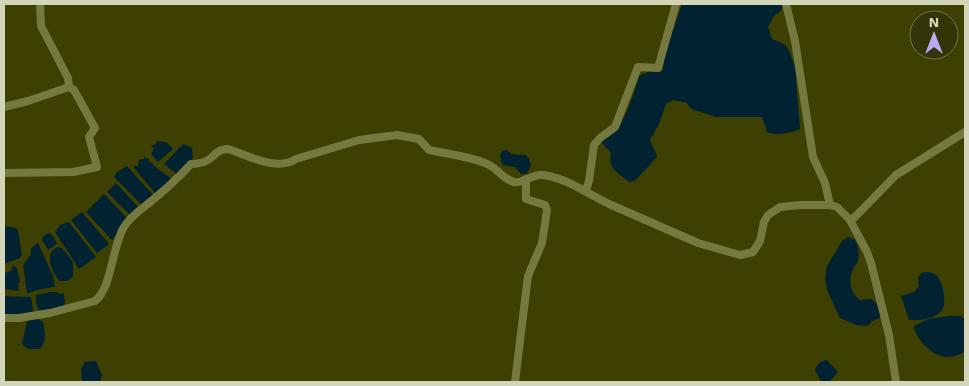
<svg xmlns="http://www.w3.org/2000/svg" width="969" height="386" font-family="'Work Sans',sans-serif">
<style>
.water{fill:#002231}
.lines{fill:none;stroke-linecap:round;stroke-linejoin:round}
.minor{stroke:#75793f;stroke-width:8}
</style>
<rect width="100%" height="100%" fill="#3d4000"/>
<!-- water -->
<path class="water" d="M682,4h101c0,7 -4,8 -9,12 -2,3 -4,8 -6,11l4,12 12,5 5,6 6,17 5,62c-9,4 -25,7 -33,3l-5,-15h-46l-25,-8 -4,-6 -14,-3 -7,4 -7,20 -9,16c2,6 6,11 7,17l-22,24 -6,1c-11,-10 -22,-13 -18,-29l-10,-11c4,-5 11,-7 15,-12 9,-9 20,-42 23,-54l11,-5 10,1 3,-3 2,-16z
M156,141l10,1 7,7 -15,13 -7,-8 3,-5 -3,-3 5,-2z
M183,144l9,4 1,10 -14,18 -15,-12z
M506,150l6,4 13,1 3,2 3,8 -4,9h-6l-6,-7 -13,-2 -2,-10 2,-4z
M144,157l5,2 -1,2 4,2 2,3 18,13 -16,15 -22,-26v-2h4l1,-6 5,-1z
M127,166l27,30 -12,9 -28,-28 3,-5z
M116,183l23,25 -8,8 -24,-24z
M104,194l24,25 -16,21 -26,-28z
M82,212l27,32 -12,9 -26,-33z
M69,222l27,35 -17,12 -24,-37 5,-7z
M4,226l12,2 2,2 4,25 -2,3 -16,6z
M49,233l5,4 3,7 -9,6 -6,-10 1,-4z
M848,237l7,3c3,6 5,13 3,20 0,2 -2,5 -4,7 -6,12 -5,25 6,33l11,-1c7,5 10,10 9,19l-8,3 -4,5 -12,-1 -16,-7 -13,-28 -2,-11 2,-13 15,-25z
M38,243l15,33 2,11 -14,2 -12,4h-2l-4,-28 8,-11v-6z
M58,247l4,1 11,14v15l-6,4h-8c-7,-9 -16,-29 -1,-34z
M13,265l4,3 3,14 -2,2 1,7 -15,-2v-16l7,-2z
M927,272c4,0 7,1 10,4 6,6 10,27 5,34 -6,9 -24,11 -33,10l-8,-24 13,-4 5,-6 -1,-8 3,-5z
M50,292h6l5,2 3,-1 1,10 -3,6 -23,2 -3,-8v-8z
M4,296l27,1 3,17h-30z
M949,316h12l4,4v32c-5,2 -11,5 -16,5 -14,2 -34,-18 -35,-31l14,-7z
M36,318l7,4c2,10 4,19 -3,27h-12l-6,-5 5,-23z
M827,360l11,12 -7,8 1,2h-11l-6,-12c3,-7 5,-9 12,-10z
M96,361l6,14 -2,7h-18l-1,-13 4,-7z"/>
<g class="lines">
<!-- minor -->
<path class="minor" d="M786,4l9,37 18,116 12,26 5,22
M4,107l24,-6 41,-14 -1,-9 -27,-52 -1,-22
M4,173l69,-1 24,-5 -8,-30 6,-9 -21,-38 -5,-3
M586,190l3,-9 5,-36 6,-7 15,-11 23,-60 20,1 18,-64
M850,220l17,32 4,11 18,72 7,47
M4,318h15l31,-5 45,-12c17,-13 17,-55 29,-74 6,-10 16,-17 25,-24 15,-12 29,-25 42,-39 7,0 14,-1 20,-6 7,-6 6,-8 17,-9 19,6 49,23 68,10l63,-19 38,-5 22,4 10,11c19,4 38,6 56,13 12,4 17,16 29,19 9,2 17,-8 29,-7 24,3 45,19 66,29l89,39 42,12 13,-3 7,-11 4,-19 4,-7 12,-8 21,-2h29l7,2 13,13 5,-3 41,-42 69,-43
M515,382l13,-106 14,-33 5,-33 -2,-5 -19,-6v-20"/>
</g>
<!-- border -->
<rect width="969" height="386" fill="none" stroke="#d2d5b8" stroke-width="10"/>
<!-- north arrow -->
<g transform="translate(934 35)"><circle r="24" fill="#333508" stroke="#73754e"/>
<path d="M0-4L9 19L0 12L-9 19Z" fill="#b9abf7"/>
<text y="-8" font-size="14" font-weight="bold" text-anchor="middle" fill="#d2d5b8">N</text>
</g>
</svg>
